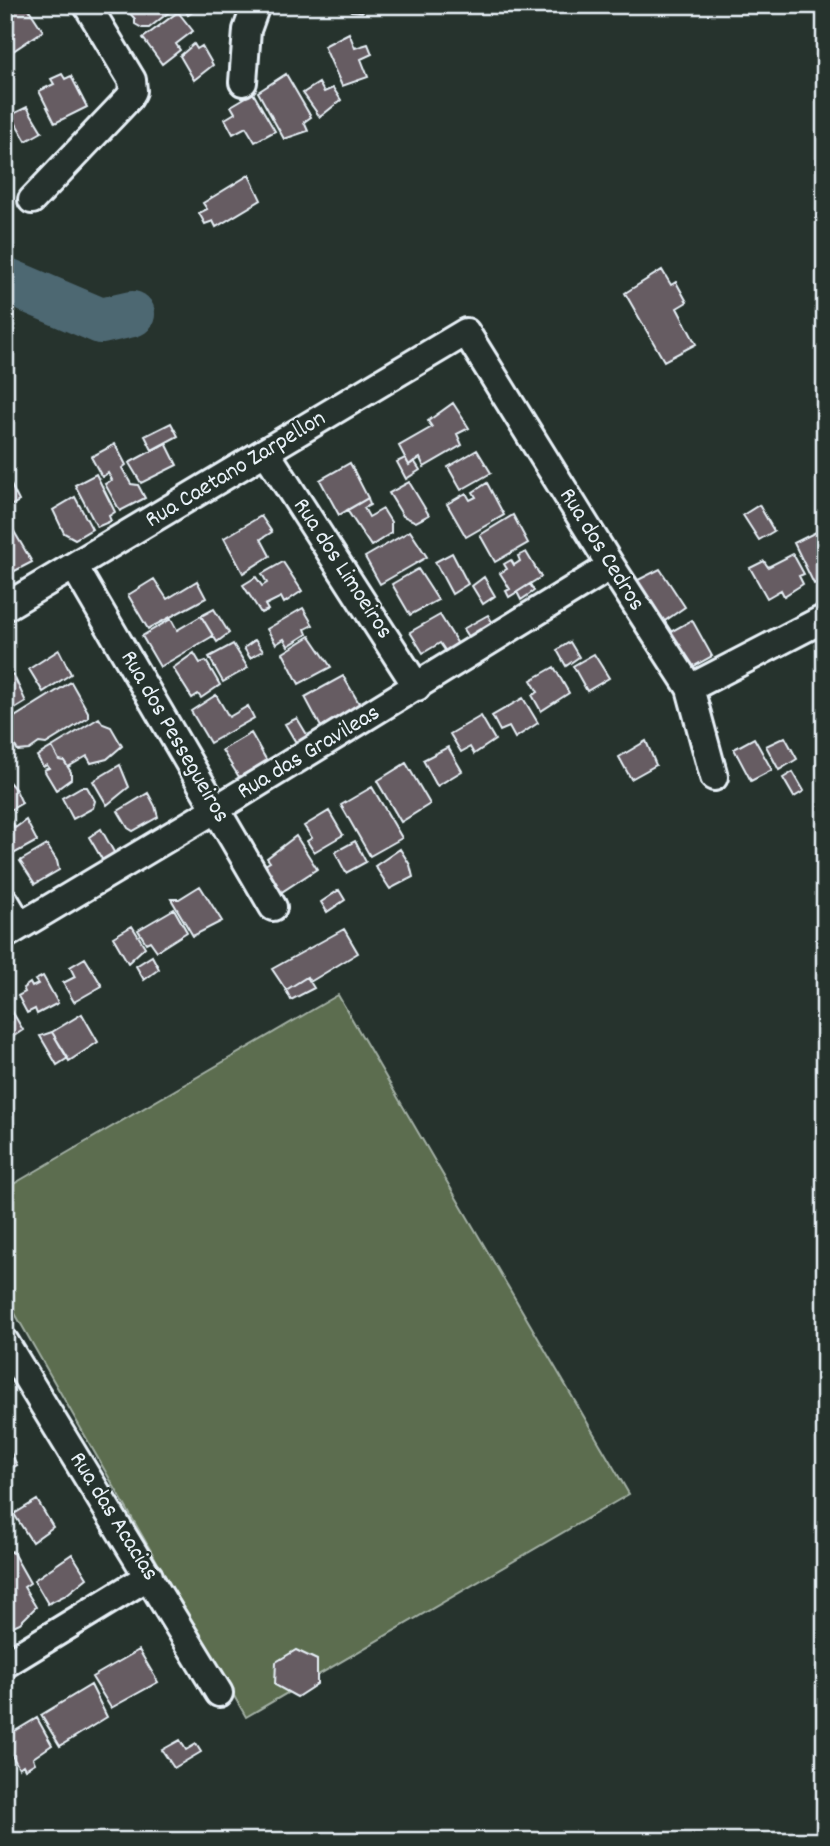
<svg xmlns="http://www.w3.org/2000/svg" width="830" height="1846" font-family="Dekko,sans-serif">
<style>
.green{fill:#5b6d50;stroke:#a2afa4;stroke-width:2}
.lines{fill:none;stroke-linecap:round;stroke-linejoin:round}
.river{stroke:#4d6772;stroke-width:46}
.building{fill:#665c62;stroke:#e8f1f8;stroke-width:2}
.minor-casing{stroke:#e8f1f8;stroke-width:32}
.minor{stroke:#26332d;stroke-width:26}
.labels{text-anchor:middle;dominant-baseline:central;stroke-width:5;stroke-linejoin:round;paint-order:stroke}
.street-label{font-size:24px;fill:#e8f1f8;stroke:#26332d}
</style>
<rect width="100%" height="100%" fill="#26332d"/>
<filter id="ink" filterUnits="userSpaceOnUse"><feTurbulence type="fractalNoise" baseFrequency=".0143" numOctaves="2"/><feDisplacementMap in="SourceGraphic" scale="14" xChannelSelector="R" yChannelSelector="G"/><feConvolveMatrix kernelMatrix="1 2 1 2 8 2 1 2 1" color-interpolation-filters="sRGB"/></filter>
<g filter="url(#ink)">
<!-- green -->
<path class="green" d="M338,995l291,499 -383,223 -241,-421v-107z"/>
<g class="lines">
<!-- river -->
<path class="river" d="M5,280l96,41 31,-7"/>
</g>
<!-- building -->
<path class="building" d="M5,5h21l17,26 -30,20 -8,-12z
M130,5h33l6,7 -20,16h-7l-7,-4v-5l-9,-10z
M182,5h21l-15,10z
M346,5h23l-7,7 -11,-1z
M178,12l15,19 -17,13 4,6 -18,14 -19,-26z
M349,33l6,15 13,-4 4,10 -11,5 7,18 -26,9 -18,-40z
M194,44l3,5 5,-3 11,19 -19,15 -14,-24z
M62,74l3,5 6,-3 16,31 -32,16 -16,-32 15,-7 -3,-5z
M286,74l25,43 -7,5 4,9 -24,8 -26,-47z
M319,83l5,9 9,-4 8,12 -21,17 -17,-24z
M253,93l22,38 -20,11 -9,-15 -13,7 -8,-15 10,-6 -4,-7z
M27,107l15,25 -16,9 -15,-26z
M249,175l12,25 -45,27 -3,-6 -8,3 -6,-11 8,-4 -4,-6z
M662,270l9,15 5,-3 11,20 -10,6 19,36 -32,17 -39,-68z
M453,403l16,25 -12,6 5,11 -38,22 -4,-9 -11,7 -10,-19 33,-19 -4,-6z
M171,423l7,13 -26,14 -7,-14z
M166,443l11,22 -36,18 -12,-20z
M115,444l11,21 -4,3 9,16 7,1 7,13 -25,13 -15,-27 7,-4 -4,-7 -6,4 -11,-20z
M477,450l14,23 -30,17 -13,-23z
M405,458l4,7 5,-4 6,9 -14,9 -9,-17z
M350,463l18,35 -29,17 -19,-35z
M5,473l14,28 -14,8z
M96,474l19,38 -6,4 2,5 -14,6 -22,-42z
M409,482l20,33 -13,7 -13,-6 -14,-23z
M487,483l17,32 -38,22 -19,-33 19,-11 4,7 6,-3 -3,-5z
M75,497l17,32 -17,10 -11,-6 -11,-23z
M368,498l2,7 -6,3 5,9 14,-8 8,13v11l-20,13 -24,-36z
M759,505l15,26 -15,9 -16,-25z
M513,515l15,28 -33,19 -15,-27z
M261,516l11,16 -11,7 9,17 -27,17 -19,-35z
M7,524l5,4 20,34 -27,14z
M824,528l1,51 -11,5 -20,-41z
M410,531l17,26 -47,27 -15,-27z
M526,552l15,25 -32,20 -3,-6 4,-2 -10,-16 7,-4 -3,-5 7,-4 3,5 6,-4 -2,-5z
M452,553l16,31 -16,10 -17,-32z
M793,554l11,20 -5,2 4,8 -19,12 -3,-6 -14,8 -17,-30 14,-7 4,6z
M283,562l19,29 -18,12 -3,-6 -16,8 3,5 -7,3 -18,-28 13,-8 6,9 5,-3 -5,-9z
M418,569l20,31 -28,15 -18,-31z
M660,569l25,38 -29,20 -26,-43z
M484,577l11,19 -12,8 -11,-18z
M154,579l13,20 30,-18 9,17 -58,31 -20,-34z
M530,584l4,7 -13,9 -4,-8z
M303,608l10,17 -8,4 2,5 -19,12 -4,-7 -8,5 -9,-15z
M214,609l15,24 -12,9 -16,-26z
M440,615l21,34 -12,7 -9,-13 -17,10 -13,-21z
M488,615l8,14 -24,14 -9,-14z
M201,616l12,20 -53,31 -18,-31 29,-17 6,11z
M692,620l20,36 -25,14 -16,-27 1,-12z
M310,636l21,31 -32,17 -16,-31z
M255,640l8,11 -13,7 -6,-10z
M570,642l9,15 -13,9 -9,-16z
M233,644l15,24 -25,14 -14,-25z
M59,650l12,24 -28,18 -14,-23z
M194,653l6,10 6,-2 14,24 -19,13 -3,-4 -6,4 -19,-30z
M594,654l15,24 -22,13 -14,-25z
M554,667l15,26 -28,18 -9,-16 6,-3 -7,-12z
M13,674l13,28 -21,13v-37z
M343,676l17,29 -39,22 -16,-30z
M71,682l17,30v6l-42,26 -7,-1 -10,7 -11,1 -13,-22v-6z
M216,695l13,22 19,-11 6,12 -44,25 -19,-32z
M523,698l15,25 -23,15 -6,-11 -9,4 -8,-15z
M481,716l14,24 -21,14 -4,-7 -9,5 -11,-18z
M99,718l4,6 8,3 11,19 -15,13 -16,4 -4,-7 -19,11 -4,-6 -5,-1 -7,-13z
M297,718l12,20 -11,8 -13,-22z
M251,733l16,28 -28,16 -17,-27z
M785,737l12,22 -18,11 -13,-24z
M754,738l18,32 -21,11 -17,-32z
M646,741l10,24 -25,14 -12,-22z
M52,747l7,13 5,1 7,11v7l-15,11 -12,-20 5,-2 -2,-3 -4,2 -6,-11z
M448,747l14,24 -25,15 -14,-26z
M406,763l24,41 -29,18 -24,-41z
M120,765l9,22 -22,18 -14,-24z
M793,772l11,19 -10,6 -11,-19z
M9,782l7,8 6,13 -17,10v-29z
M81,787h6l8,14 -2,7 -20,11 -11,-21z
M372,787l30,51 -32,18 -29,-51z
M148,793l7,13 3,11 -25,14 -5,-3 -10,-17z
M329,811l14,24 -29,17 -7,-11 5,-3 -8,-12z
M10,818l5,10 11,-8 11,21 -29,16 -3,-5v-31z
M101,829l14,25 -12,7 -14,-24z
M296,836l21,33 -40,26 -17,-27 10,-6 -3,-4z
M355,841l11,21 -20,11 -11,-21z
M47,845l10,16 2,9 -24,14 -15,-23z
M400,849l10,16 3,12 -23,12 -15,-23z
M200,886l22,35 -29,15 -22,-37h8z
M339,890l6,10 -18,12 -6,-10z
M174,909l13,23 -30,19 -7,-10 -4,2 -8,-13z
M132,926l13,21 -17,16 -15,-26z
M344,929l14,24 -48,29 -3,-5 -21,13 -14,-21z
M152,956l7,13 -15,11 -8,-14z
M85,958l17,28 -28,16 -11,-19 12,-6 -5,-10z
M43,976l15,27 -21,11 -2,-5 -8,4 -9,-17 7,-4 -2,-4 7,-5 2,4 6,-3 -3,-4z
M307,977l7,11 -23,12 -5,-10z
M9,1006l14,24 -18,12v-34z
M82,1014l16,28 -29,19 -17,-29z
M52,1032l16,26 -11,7 -17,-29z
M5,1441l12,24 -12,7z
M37,1500l16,27 -21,15 -18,-28z
M12,1551l18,32 -6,4 12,20 -16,16 -15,7v-75z
M72,1554l15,24 -21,17 -18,9 -14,-24z
M139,1650l19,32 -47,26 -19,-31z
M296,1650l21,10v24l-20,13 -22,-12 1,-23z
M91,1685l16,32 -47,29 -19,-31z
M37,1718l15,27 -19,13 2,5 -10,6 -2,-4 -4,3 -14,-25v-6z
M180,1740l6,10 10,-6 5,8 -27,16 -12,-18z"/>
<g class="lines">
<defs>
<path id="minor" d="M243,82l4,-52 9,-25
M32,200l97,-102 4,-7 -1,-11 -45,-75
M266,452l151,235
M74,566l199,341
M5,607l461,-275 145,234 79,122 24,89
M690,688l135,-70
M5,901l15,25
M5,935l211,-126 395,-243
M5,1342l214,351
M5,1664l144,-88"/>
</defs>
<!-- minor casing -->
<use href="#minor" class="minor-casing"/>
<!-- minor -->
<use href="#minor" class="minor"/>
</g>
</g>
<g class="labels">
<!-- street labels -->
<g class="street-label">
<text transform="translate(236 470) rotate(-31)">Rua Caetano Zarpellon</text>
<text transform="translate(601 550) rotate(58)">Rua dos Cedros</text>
<text transform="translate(342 569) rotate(57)">Rua dos Limoeiros</text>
<text transform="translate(174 737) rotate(60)">Rua dos Pessegueiros</text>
<text transform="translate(309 753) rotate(-31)">Rua das Gravileas</text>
<text transform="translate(113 1517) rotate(58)">Rua das Acacias</text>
</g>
</g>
<!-- margin -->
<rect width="830" height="1846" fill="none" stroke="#26332d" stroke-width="28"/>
<rect x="14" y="14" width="802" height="1818" fill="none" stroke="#e8f1f8" stroke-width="2.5" filter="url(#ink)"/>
</svg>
